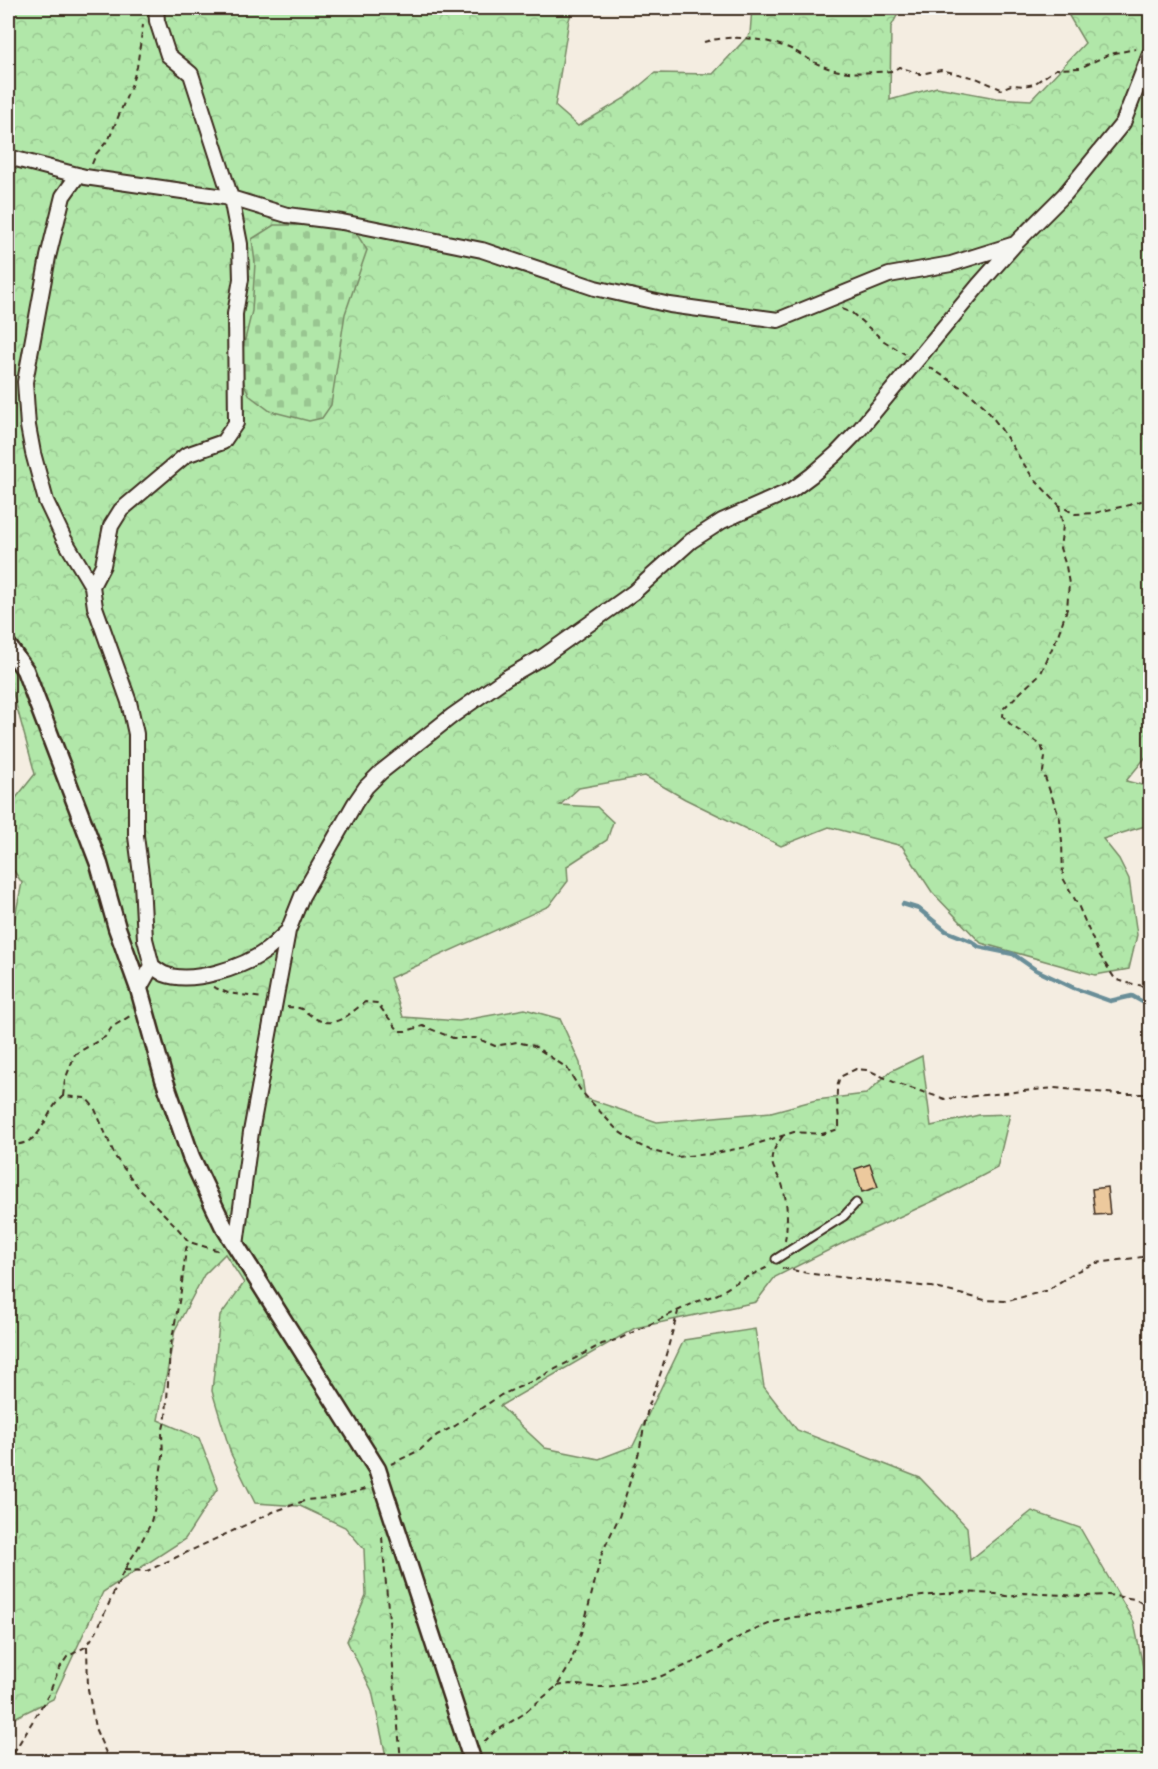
<svg xmlns="http://www.w3.org/2000/svg" width="1158" height="1769" font-family="'Patrick Hand',sans-serif">
<style>
.forest{fill:url(#forest-crowns);stroke:#768864;stroke-width:1.5}
.cemetery{fill:url(#cemetery-stones);stroke:#768864;stroke-width:1.5}
.lines{fill:none;stroke-linecap:round;stroke-linejoin:round}
.stream{stroke:#698e98;stroke-width:4.5}
.building{fill:#ecc99d;stroke:#3b2a1e;stroke-width:1.5}
.service-casing{stroke:#3b2a1e;stroke-width:11}
.minor-casing{stroke:#3b2a1e;stroke-width:18}
.tertiary-casing{stroke:#3b2a1e;stroke-width:21}
.path{stroke:#3b2a1e;stroke-width:2;stroke-dasharray:6 4.5;stroke-linecap:butt}
.service{stroke:#f6f6f2;stroke-width:7}
.minor{stroke:#f6f6f2;stroke-width:14}
.tertiary{stroke:#f6f6f2;stroke-width:16}
</style>
<defs>
<pattern id="forest-crowns" width="20" height="18" patternUnits="userSpaceOnUse" patternTransform="scale(1.5)"><rect width="20" height="18" fill="#b1e7a9"/><path d="M2 6a3 3 0 1 1 6 0M12 15a3 3 0 1 1 6 0" fill="none" stroke="#99c691"/></pattern>
<pattern id="cemetery-stones" width="16" height="16" patternUnits="userSpaceOnUse" patternTransform="scale(1.5)"><rect width="16" height="16" fill="#b1e7a9"/><path d="M2 7V4a2 2 0 0 1 4 0v3zM10 15v-3a2 2 0 0 1 4 0v3z" fill="#99c691"/></pattern>
</defs>
<rect width="100%" height="100%" fill="#f4ede1"/>
<filter id="ink" filterUnits="userSpaceOnUse"><feTurbulence type="fractalNoise" baseFrequency=".0167" numOctaves="2"/><feDisplacementMap in="SourceGraphic" scale="12" xChannelSelector="R" yChannelSelector="G"/><feConvolveMatrix kernelMatrix="1 2 1 2 8 2 1 2 1" color-interpolation-filters="sRGB"/></filter>
<g filter="url(#ink)">
<!-- forest -->
<path class="forest" d="M8,8h565l-4,12 -14,86 23,20 47,-28 30,-25 58,1 37,-40 2,-26h149l-10,19 -1,73 47,-13 59,11 35,2 54,-57 -16,-27 11,-8h70v744l-24,29 24,6v55h-1l-4,-16 -42,13 16,20 10,20 8,56 -8,34 -34,6 -114,-32 -49,-51 -30,-46 -73,-19 -48,19 -96,-47 -40,-23 -66,12 -19,17 37,2 16,15 -6,18 -40,26 1,15 -19,25 -159,72 13,39 56,4 66,-12 35,10 20,44 5,35 72,24 114,-10 45,-12 50,-6 25,-23 31,-15 9,70 48,-11 31,-1 -13,54 -55,29 -97,45 -70,35 -19,25 -121,26 -135,78 45,42 54,11 34,-13 51,-106 71,-11 9,58 33,43 123,48 47,49 3,33 62,-49 48,17 54,94 16,80v59h-763l-15,-70 -25,-50 19,-46 -2,-46 -19,-22 -45,-21 -45,-3 -24,-49 -19,-63 8,-75 24,-33 -19,-29 -21,21 -29,55 -17,90 41,18 19,50 -33,51 -82,53 -50,107 -45,22v-495l2,-1 -2,-20v-259l1,-1 13,-62 -14,-21v-54l27,-34 -25,-92 -2,-4z"/>
<!-- cemetery -->
<path class="cemetery" d="M274,225h51l31,8 11,17 -22,64 -14,91 -9,13 -13,3 -39,-10 -20,-15 -6,-12 -4,-24 12,-49 3,-48 -3,-24z"/>
<g class="lines">
<!-- stream -->
<path class="stream" d="M903,904l16,5 27,22 25,10 8,6 34,7 23,16 38,18 36,13 22,-5 18,10"/>
</g>
<!-- building -->
<path class="building" d="M870,1164l8,23 -16,5 -7,-23z
M1107,1187l3,27 -15,1 -3,-26z"/>
<g class="lines">
<defs>
<path id="service" d="M776,1259l68,-43 12,-13"/>
<path id="minor" d="M8,157l77,20 146,21 56,17 55,7 140,28 113,38 75,17 108,15 111,-45 62,-11 64,-20 50,-50 58,-71 27,-69
M78,175l-15,21 -15,61 -23,125 3,44 5,27 13,48 18,38 28,47
M152,966c4,3 8,6 12,8 28,11 80,-7 103,-24 8,-6 14,-13 21,-19
M139,989l13,-23 -7,-27 -3,-57 -6,-46v-102l-7,-32 -34,-95 -3,-21 11,-21 8,-39 10,-16 65,-55 37,-13 13,-19 -1,-109 6,-35 -1,-35 -9,-46 -40,-124 -23,-19 -11,-34 -1,-13
M236,1245l15,-113 37,-201 14,-35 53,-93 11,-16 15,-15 71,-56 54,-38 38,-22 90,-64 57,-51 31,-20 70,-31 20,-15 24,-21 24,-25 118,-143 37,-42"/>
<path id="tertiary" d="M8,646l17,24 74,194 18,64 22,61 25,90 27,78 32,68 154,244 96,293"/>
</defs>
<!-- service casing -->
<use href="#service" class="service-casing"/>
<!-- minor casing -->
<use href="#minor" class="minor-casing"/>
<!-- tertiary casing -->
<use href="#tertiary" class="tertiary-casing"/>
<!-- path -->
<path class="path" d="M704,42c26,-8 61,-4 87,7 12,6 24,15 37,19 20,7 45,4 65,3l6,-4 21,7 21,-4 17,4 18,4 25,11 10,-4 13,1 10,-2 22,-15 24,-1 30,-14 26,-5
M92,164l4,-10 13,-15 22,-53 6,-19 6,-42
M842,309l10,4 32,28 21,13
M929,367l38,24 17,15 15,20 34,52 26,27 16,9 19,-1 35,-8 21,-7
M1059,505l4,21 -3,22 6,18 3,18 -2,25 -9,26 -17,38 -37,35 -1,8 9,10 29,19 4,12 -2,15 17,47 2,23 1,36 15,27 21,49 16,25 12,4 23,4
M213,987l15,6 35,5
M287,1007c18,1 12,1 26,10 21,14 36,-3 52,-15l12,1 22,28h7l17,-5 30,12h23l19,8 22,-4 17,4 33,22 14,23 37,40 21,14 13,6 25,6 33,-3 37,-7 47,-15 28,2 17,-5c1,-19 -6,-34 1,-52l16,-8 12,1 30,14 47,15 109,-11 63,6h28l5,-4
M63,1096l2,-16 10,-26 30,-17 7,-10 18,-11
M783,1136c-5,7 -13,17 -11,26 1,7 7,15 10,22 6,19 6,37 3,57
M8,1145c38,1 33,-30 55,-49l23,2 8,9 22,51 25,33 34,34 14,17 31,9
M782,1268l30,6 119,13 54,13 23,1 40,-11 27,-18 21,-9 54,-7
M391,1464l29,-14 17,-15 18,-9 46,-31 32,-14 69,-37 17,-5 77,-37 22,-8 19,-12 33,-16
M382,1537l19,225
M124,1570l23,1 126,-59 34,-12 29,-3 33,-9
M87,1646l1,43 7,39 15,34
M557,1686l13,-2 23,3h13l51,-9 44,-19 40,-23 30,-13 23,-6 16,-1 83,-17 69,-7 34,2 15,3 12,-4 59,3 26,-1 27,4 15,9
M484,1742l9,-9 29,-18 35,-29 13,-21 14,-41 18,-71 17,-36 20,-65 9,-44 13,-36 17,-60
M8,1762l41,-68 10,-25 8,-12 20,-11 10,-16 27,-60 14,-22 12,-23 5,-18 8,-51 -1,-23 4,-16 4,-68 11,-58 5,-42 3,-7"/>
<!-- service -->
<use href="#service" class="service"/>
<!-- minor -->
<use href="#minor" class="minor"/>
<!-- tertiary -->
<use href="#tertiary" class="tertiary"/>
</g>
</g>
<!-- margin -->
<rect width="1158" height="1769" fill="none" stroke="#f6f6f2" stroke-width="30"/>
<rect x="15" y="15" width="1128" height="1739" fill="none" stroke="#3b2a1e" stroke-width="2" filter="url(#ink)"/>
</svg>
